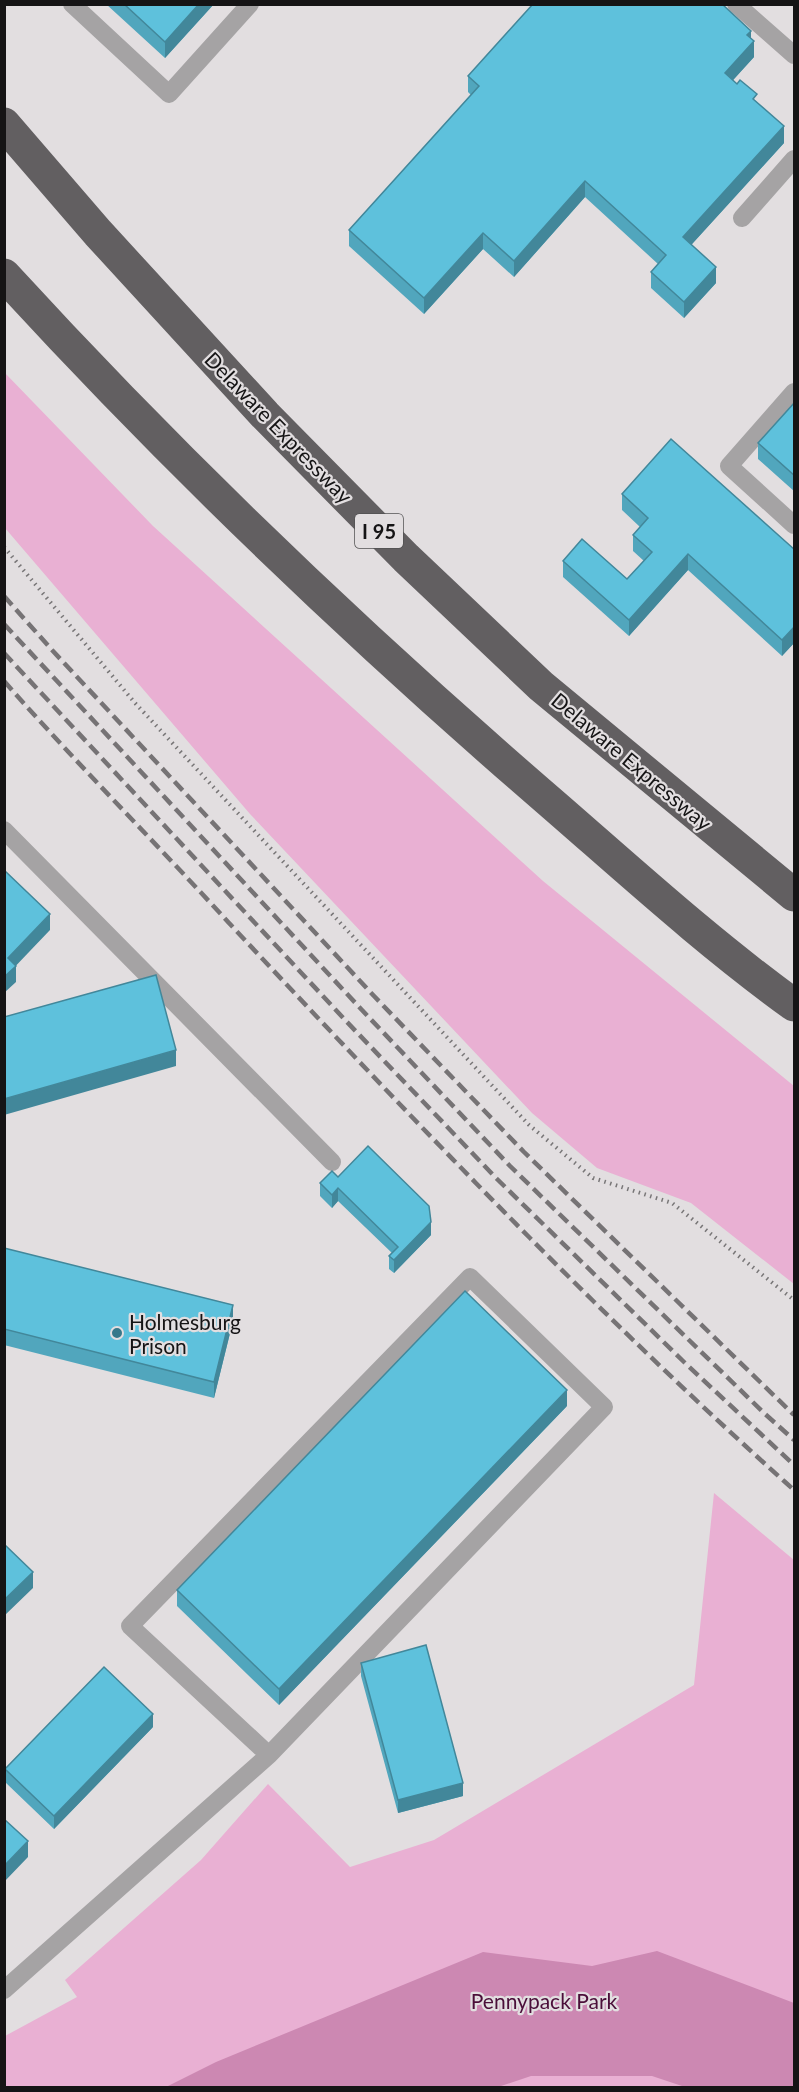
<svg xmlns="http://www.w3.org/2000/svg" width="799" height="2092" font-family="Lato,sans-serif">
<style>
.green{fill:#e9b0d3}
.water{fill:#cc88b2}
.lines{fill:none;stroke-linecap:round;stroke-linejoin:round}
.path{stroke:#787677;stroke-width:4;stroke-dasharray:1.5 4.5;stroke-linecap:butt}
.service{stroke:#a5a3a4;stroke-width:18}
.motorway{stroke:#625f61;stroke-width:33}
.rail{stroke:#767375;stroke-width:4.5;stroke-dasharray:12 6;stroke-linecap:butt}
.wall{fill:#51a6bd}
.shaded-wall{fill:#42879a}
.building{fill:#5ec1dc;stroke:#42879a;stroke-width:1.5}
.poi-dot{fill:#36788a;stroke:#e2dee0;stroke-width:2}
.labels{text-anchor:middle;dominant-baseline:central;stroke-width:4.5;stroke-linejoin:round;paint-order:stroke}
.shield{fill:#e2dee0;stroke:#525152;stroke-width:1.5}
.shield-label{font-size:20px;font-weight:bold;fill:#151415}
.street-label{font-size:21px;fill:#151415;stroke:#e2dee0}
.poi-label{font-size:21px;fill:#151415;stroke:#e2dee0;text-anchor:start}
.park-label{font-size:21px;fill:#4b0e39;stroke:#e2dee0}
</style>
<rect width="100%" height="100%" fill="#e2dee0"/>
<!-- green -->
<path class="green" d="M4,372l149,154 390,355 251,205v198l-103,-81 -94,-35 -65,-55 -282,-299 -245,-286z
M714,1493l80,67v527l-789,1v-52l72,-39 -12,-17 136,-120 67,-76 82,83 84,-27 260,-155z"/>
<!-- water -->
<path class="water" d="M657,1951l137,52v84h-109l-33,-11h-121l-36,12 -329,-1 50,-25 267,-110 109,14z"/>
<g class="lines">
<!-- path -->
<path class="path" d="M4,547l131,156 394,422 64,53 79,25 122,97"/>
<!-- service -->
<path class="service" d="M72,4l97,90 81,-90
M736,4l58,51
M742,218l52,-59
M794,392l-65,74 65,59
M4,830l328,332
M4,1990l265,-235 335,-348 -134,-130 -340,349 139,129"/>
<!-- motorway -->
<path class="motorway" d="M4,124l94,109 167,182 141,143 135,128 253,209
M4,275c173,189 359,366 553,533 77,67 154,137 237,197"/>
<!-- rail -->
<path class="rail" d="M4,596l48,54 322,346 150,156 270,263
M4,624l357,385 149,157 254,247 30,27
M4,653l343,369 150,157 187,183 110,103
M4,681c73,83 151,161 225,242 182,195 366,389 565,567"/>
</g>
<!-- wall -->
<path class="wall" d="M106,4h108l-49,54z
M751,39l3,18 -21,23 24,22 27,41 -93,102 25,38 -32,35 -33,-30v-16l7,-8 -73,-67 -71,80 -31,-28 -59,65 -75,-68v-16l122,-135 -3,-3v-16z
M795,402v90l-37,-33v-16z
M622,494l173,56v92l-13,14 -94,-86 -59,66 -66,-59v-16l64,18 17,-18 -11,-10v-16l7,-8 -18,-17z
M338,1177l93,58 -37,38 -5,-4v-13l3,-3 -54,-52 -6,7 -12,-12v-13z
M4,1248l229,73 -19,77 -210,-53z
M567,1406l-288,299 -102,-99v-16z
M361,1663l102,133 -65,17 -37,-137z
M153,1727l-99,102 -49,-47v-13z"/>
<!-- shaded-wall -->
<path class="shaded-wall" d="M199,4h15l-49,54v-16z
M751,31v13l3,-3v16l-29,32v-16l22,-38z
M784,126v17l-101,111v-17z
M585,181v16l-71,80v-16z
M483,233v16l-59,65v-16z
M716,267v16l-32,35v-16z
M688,554v16l-59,66v-16z
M795,626v16l-13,14v-16z
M50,914v16l-42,44v-16z
M16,966v16l-12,11v-16z
M176,1050v16l-172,49v-16z
M338,1188v13l-6,7v-13z
M431,1222v13l-37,38v-13z
M233,1305v16l-19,77v-16z
M567,1390v16l-288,299v-16z
M33,1572v16l-29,28v-16z
M153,1714v13l-99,102v-13z
M463,1783v13l-65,17v-13z
M28,1841v16l-24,25v-16z"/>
<!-- building -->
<path class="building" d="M124,4h75l-34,38z
M533,4h189l29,27 -4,4 7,6 -29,32 12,11 3,-4 17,14 -4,5 31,27 -101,111 33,30 -32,35 -33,-30 15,-17 -81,-74 -71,80 -31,-28 -59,65 -75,-68 130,-144 -11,-10z
M795,402v74l-37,-33z
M671,439l124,111v76l-13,14 -94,-86 -59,66 -66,-59 19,-22 45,40 25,-27 -19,-17 15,-17 -26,-24z
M4,870l46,44 -42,44 8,8 -12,11z
M156,975l20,75 -172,49v-82z
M368,1146l61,60 2,16 -37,38 -5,-4 9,-9 -60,-59 -6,7 -12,-12 12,-12 6,6z
M4,1248l229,57 -19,77 -210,-53z
M465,1291l102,99 -288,299 -102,-99z
M4,1544l29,28 -29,28z
M426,1645l37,138 -65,17 -37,-137z
M104,1667l49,47 -99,102 -49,-47z
M4,1819l24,22 -24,25z"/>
<!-- markers -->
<circle class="poi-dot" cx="117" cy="1333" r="6"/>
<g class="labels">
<!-- shield labels -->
<rect class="shield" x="355" y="514" width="48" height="34" rx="4.5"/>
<g class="shield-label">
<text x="379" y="531">I 95</text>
</g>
<!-- street labels -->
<g class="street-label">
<text transform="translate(279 427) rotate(46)">Delaware Expressway</text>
<text transform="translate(632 761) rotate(40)">Delaware Expressway</text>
</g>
<!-- poi labels -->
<g class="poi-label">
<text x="129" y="1321">Holmesburg<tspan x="129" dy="24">Prison</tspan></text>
</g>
<!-- park labels -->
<g class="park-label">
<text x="544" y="2000">Pennypack Park</text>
</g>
</g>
<!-- border -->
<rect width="799" height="2092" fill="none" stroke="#151415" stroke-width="12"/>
</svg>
